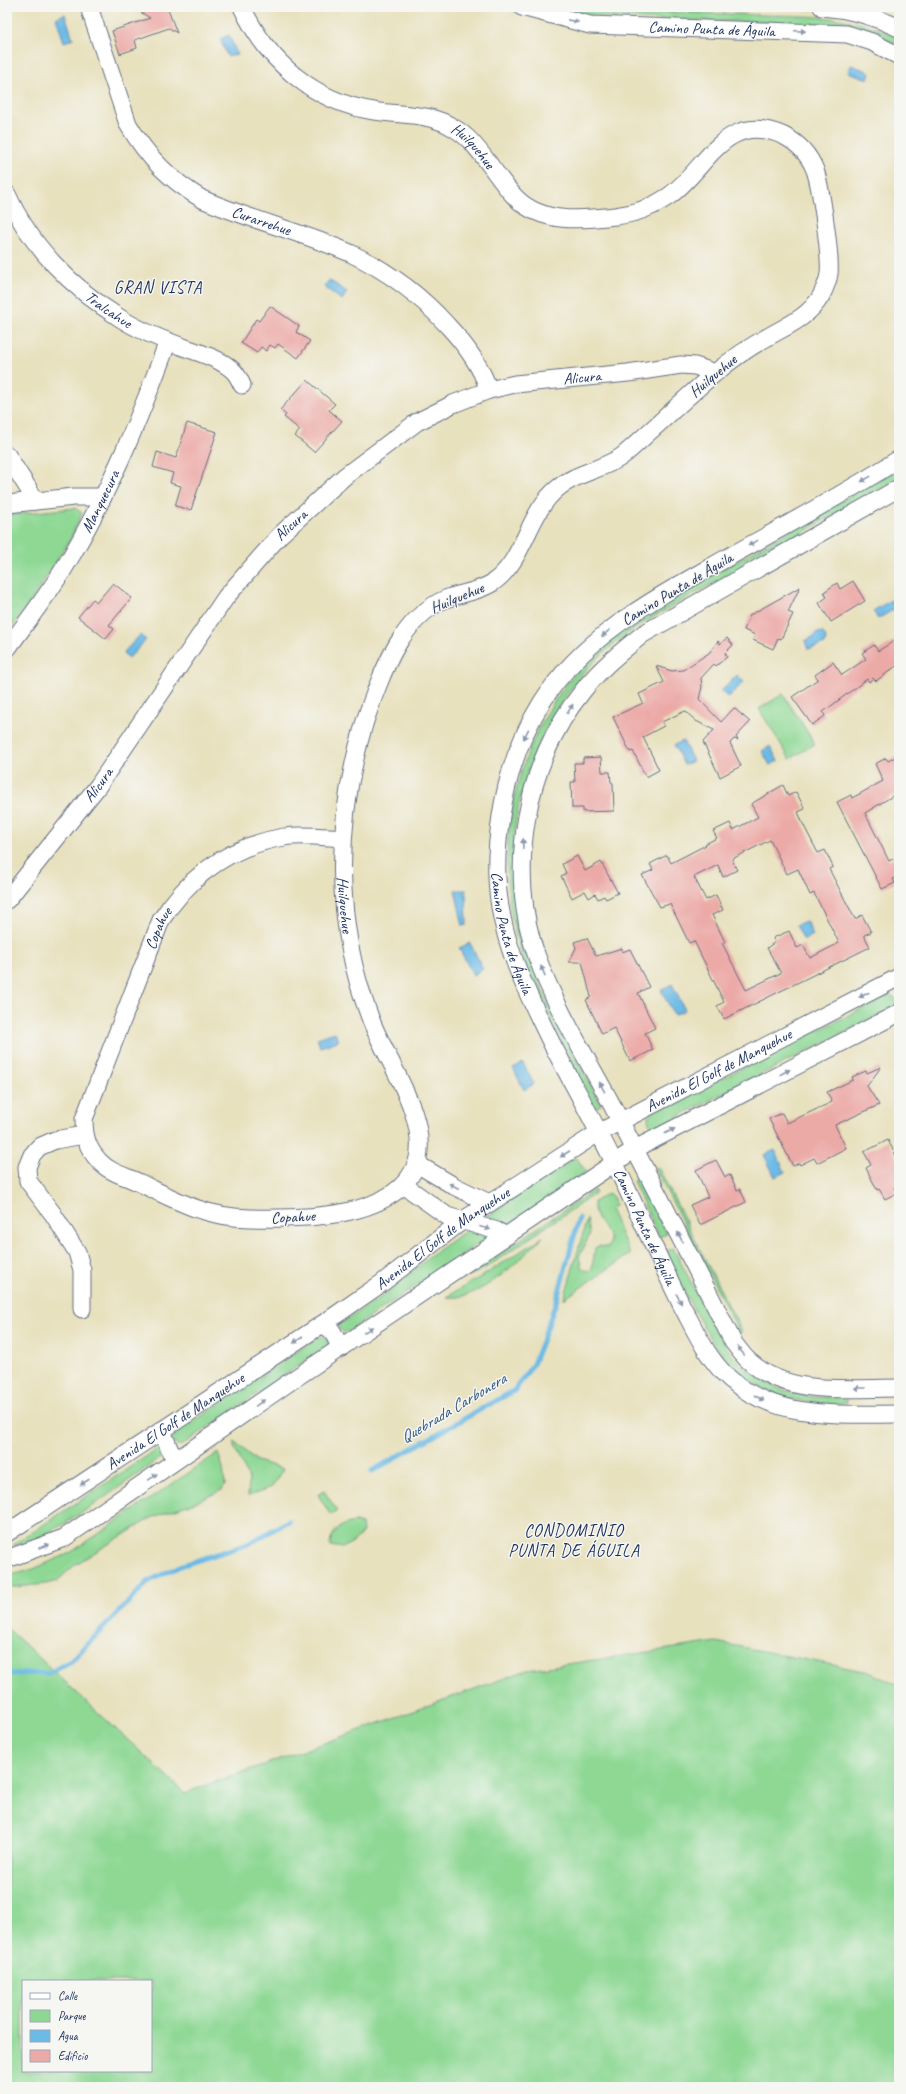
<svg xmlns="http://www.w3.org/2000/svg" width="906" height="2094" font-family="Caveat,sans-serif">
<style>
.green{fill:#8ed894;stroke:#548479;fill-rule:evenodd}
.water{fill:#6cbae6;stroke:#4474a2}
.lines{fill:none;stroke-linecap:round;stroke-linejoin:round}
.stream{stroke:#6cbae6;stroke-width:5}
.building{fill:#ecaaa7;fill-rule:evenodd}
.minor-casing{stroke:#636d80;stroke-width:19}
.minor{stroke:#fff;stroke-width:17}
.oneway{fill:#8d97ae}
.labels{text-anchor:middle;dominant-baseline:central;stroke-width:3;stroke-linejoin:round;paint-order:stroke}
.street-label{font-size:16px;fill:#1b2f5e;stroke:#f6f6f2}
.neighbourhood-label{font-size:17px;letter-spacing:1px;fill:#1b2f5e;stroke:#f6f6f2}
.water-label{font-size:17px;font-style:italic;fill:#335987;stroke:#f6f6f2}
</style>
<rect width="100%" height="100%" fill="#f6f6f2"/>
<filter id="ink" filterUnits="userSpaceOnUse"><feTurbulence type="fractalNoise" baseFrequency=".025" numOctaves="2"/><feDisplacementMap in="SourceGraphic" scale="8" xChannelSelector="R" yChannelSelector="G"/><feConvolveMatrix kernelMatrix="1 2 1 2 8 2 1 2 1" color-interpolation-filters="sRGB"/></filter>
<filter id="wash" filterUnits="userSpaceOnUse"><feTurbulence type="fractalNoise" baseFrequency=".012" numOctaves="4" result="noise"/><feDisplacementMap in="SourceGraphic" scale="16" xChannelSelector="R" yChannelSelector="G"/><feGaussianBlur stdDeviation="0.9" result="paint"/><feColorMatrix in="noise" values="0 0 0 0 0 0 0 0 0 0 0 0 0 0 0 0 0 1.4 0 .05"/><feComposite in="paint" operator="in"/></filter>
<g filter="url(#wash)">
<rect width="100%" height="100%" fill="#e8e1be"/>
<!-- green -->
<path class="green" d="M554,7c36,0 72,4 109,5 34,1 69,2 103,3 47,1 91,1 133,23v8c-24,-13 -49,-18 -76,-22l-210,-6 -39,-5z
M899,468v10l-251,142c-16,10 -32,21 -46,34 -71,66 -105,174 -82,269 15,65 51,123 81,182l-6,3c-16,-32 -32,-63 -47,-95 -11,-21 -22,-43 -29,-66 -29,-99 -4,-212 68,-287 17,-17 36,-30 54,-44z
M75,508l7,5 -12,27 -42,65 -21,29v-119z
M783,694l32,50 -25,15 -31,-50z
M889,995l5,2 2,4 -1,6 -238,120 -7,-2 -2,-5 2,-6z
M576,1157l10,15 -74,52h-7l-17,-3 -2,-4z
M658,1167l84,165 -2,2 -85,-166z
M638,1177l29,57 -8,3 -26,-56z
M594,1190l2,3 -112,76 -22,10z
M609,1194l4,3 3,8 -6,4 20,45 -66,45 23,-80 3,15 -11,23 3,12 7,2 3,-2 3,-21 3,-2 10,1 2,-4c0,-17 -19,-21 -16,-41l11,-7z
M470,1228l18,6v3l-142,96 -7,-4v-4l48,-32 51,-43z
M543,1237c-23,22 -63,65 -97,60l38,-22z
M673,1248l47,89 11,17 11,12 33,21 18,6 20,4h32l2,5c-8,5 -26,1 -36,0 -84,-8 -110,-78 -143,-144l-1,-7z
M319,1337h7l3,6 -2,3 -145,99 -5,1 -6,-5 4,-7z
M234,1442l23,19 26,8 -11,18 -24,9 1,-17 -15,-32z
M159,1448l4,5 -1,4c-24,16 -125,93 -149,88z
M218,1453l5,15 2,17 -3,5 -24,11 -47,17 -75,46 -19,17 -11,3 -39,4v-12l24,-6 39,-17z
M324,1491l12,18v3l-3,2h-3l-12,-19z
M355,1522l7,2 1,7c-6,10 -21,21 -33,14 1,-14 11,-21 25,-23z
M7,1628l178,165 342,-123 189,-28 153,30 30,14v401h-892zM23,1981h128v90h-128z"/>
<!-- water -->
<path class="water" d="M65,14l8,25 -9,3 -8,-24z
M229,35l8,19 -9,3 -8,-18z
M851,65l19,7 -2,7 -20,-7z
M329,280l18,12 -5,8 -18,-13z
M891,600l5,8 -18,11 -5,-8z
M817,632l6,1 3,5 -1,6 -17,5 -3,-8 8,-4z
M140,635l6,5 -17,18 -6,-5z
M737,675l7,7 -16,16 -7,-7z
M683,741l10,20 -9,4 -10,-20z
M770,746l8,15 -8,4 -8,-14z
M455,890h11l1,35 -4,1z
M806,921l7,14 -9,5 -8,-15z
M470,943l13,26 -10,6 -14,-27z
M672,984l13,26 -11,5 -13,-25z
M335,1032l3,9 -18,6 -3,-9z
M523,1063l11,21 -10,6 -11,-22z
M775,1150l10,22 -10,5 -11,-22z"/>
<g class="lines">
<!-- stream -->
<path class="stream" d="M372,1471l143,-81 18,-26 10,-25 14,-40 22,-81
M7,1674l42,-1 22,-12 78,-80 31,-15 68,-22 41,-23"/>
</g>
<g id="blocks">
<!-- building -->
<path class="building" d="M132,7h35l10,26 -8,-5 -34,12 2,8 -17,6 -8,-23 38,-13z
M270,306l29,20 -3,6 14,9 -12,17 -20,-14 -3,4 -5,-3 -4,6 -5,-4 -4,6 -16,-10 15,-24 3,2z
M307,380l28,24 -6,6 13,11 -28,31 -19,-16 5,-6 -16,-13 2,-2 -6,-5z
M187,423l30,9 -26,78 -16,-4 6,-20 -11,-3 3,-10 -20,-6 4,-15 19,6z
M853,581l12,20 -34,21 -12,-19 8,-6 -3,-5 13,-9 3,6z
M113,583l19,15 -23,27 5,4 -8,10 -28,-22 15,-18 4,3z
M800,587l-12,25 5,2 -12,25 -3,-1 -5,11 -20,-9 2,-5 -11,-5 6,-15z
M727,638l6,7 -8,8 2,4 -11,9 -2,-2 -13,14 1,9 -3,12 22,23 13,-14 16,14 -14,15 2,3 -4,-1 -4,4 11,23 -21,11 -17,-35 11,-12 -18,-9 -11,-10 -23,11 2,4 -21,11 16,33 -13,7 -13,-26 -3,1 -17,-35 30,-14 -4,-9 25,-12 -8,-16 16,5 11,-1 26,-17 9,-12 2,3z
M899,638v26l-23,17 -3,-3 -4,4 -2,-3 -44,33 2,4 -13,9 -20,-28 26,-18 -3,-4 18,-13 9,13 24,-16 -4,-6 12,-8 4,6z
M899,755v37l-34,21 24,48 10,-5v20l-6,3 2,4 -13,6 -45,-87 14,-7 1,3 31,-17 -8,-17 11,-6 2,3z
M601,757l1,15h8l1,10 2,1 1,28 -31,1v-4h-11l-1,-26h4l-1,-19h9v-5z
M783,785l5,11 8,-4 9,17 -7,3 5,12 15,29 7,-3 8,17 -4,2 26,50 7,-4 9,17 -7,3 6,12 -146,72 -7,-13 7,-4 -30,-61 -5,2 -19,-39 -10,3 -18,-32 11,-5 -3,-6 17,-9 4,8 35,-18 -1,-1 12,-6 -4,-7 17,-8 3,7 25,-13 -7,-13zM770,840l17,34 11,-5 12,26 4,-2 25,50 -29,15 -7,-13 -6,3 -8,-17 -16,7 2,4 -8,6 14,25 -35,17 -24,-47 3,-1 -13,-27 11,-5 -7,-15 -10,5 -12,-23 24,-12 5,12 14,-7 -5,-11z
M577,856l8,15 16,-9 17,31 -12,6 -2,-3 -6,3 -3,-5 -6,4 -4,-7 -13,7 -11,-22 5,-3 -4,-9z
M587,938l9,18 26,-8v4l8,-3 19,38 -11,6 17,35 -10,5 8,17 -23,11 -16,-33 -12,6 -16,-34 5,-3 -9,-35h-13l7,-14 -2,-6z
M881,1067l-14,19 12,19 -44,20 11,23 -29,15 -3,-5 -14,7 -1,-2 -6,3 -24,-47 13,-6 5,10 45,-21 -5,-10 26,-12 -1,-3 14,-6 1,2z
M888,1140l11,22v24l-5,2 3,5 -12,6 -6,-10 -2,1 -11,-22 5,-3 -7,-13z
M716,1160l9,17 5,-2 7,15 3,-1 6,13 -46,23 -10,-20 18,-8 -12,-27z"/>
</g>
</g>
<g filter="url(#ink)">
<use href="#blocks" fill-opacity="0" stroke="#636d80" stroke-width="1"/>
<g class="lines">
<defs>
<g id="minor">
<path id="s1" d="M89,7l39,117c19,33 42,56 74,75 48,21 100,33 148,54 36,17 70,42 97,72 18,19 33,39 42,65"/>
<path id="s2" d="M242,7c25,54 72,95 132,104 28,5 55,1 80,17 14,8 23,20 33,33 9,12 18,26 29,37 26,26 65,22 99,18 20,-2 38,-9 54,-20 38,-27 56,-87 115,-60 14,7 25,19 31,34 6,17 16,87 14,104 -1,7 -5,16 -8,22 -13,22 -35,30 -55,42 -42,23 -75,56 -110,88 -12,10 -23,22 -35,31 -20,13 -45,16 -63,31 -31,25 -33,73 -66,95 -14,9 -30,10 -44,15 -23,9 -39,27 -51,47 -14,24 -23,50 -32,76 -30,98 -32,202 6,299 15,40 59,99 46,142 -19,58 -117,57 -167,56 -44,-1 -71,-16 -110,-35 -14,-7 -30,-10 -41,-22 -12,-13 -15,-25 -15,-42l77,-199c29,-45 69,-74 123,-83 19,-3 40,0 58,1"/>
<path id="s3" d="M522,7l68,18 257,9 25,8 27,14"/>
<path d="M822,7c28,2 52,9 77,21"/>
<path id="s4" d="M7,194c23,52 65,94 113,124 20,13 43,22 66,30 14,5 32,10 44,20 6,4 9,10 12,17"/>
<path d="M7,455l21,33 6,13"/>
<path id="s5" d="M899,459c-59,38 -122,71 -183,105 -64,36 -134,74 -174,138 -22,35 -35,74 -41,114 -3,20 -5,41 -4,61 2,61 29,114 55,167 25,48 52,96 75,145 18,39 36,78 55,117 14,26 26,54 48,73 46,41 112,35 169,35"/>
<path d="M899,488l-256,146c-22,18 -44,35 -61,58 -57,70 -76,181 -45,265 19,52 50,101 76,150 40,78 81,156 120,235 5,6 10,14 16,19 39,36 101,27 150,27"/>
<path d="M7,504l67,-7h29"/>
<path id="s6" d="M7,649c19,-26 39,-52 56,-79 44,-72 76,-150 105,-229"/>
<path id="s7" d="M7,900l91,-114 128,-189 54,-62 65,-59 72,-54 36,-18 36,-14 26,-6 113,-11 53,-8 14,1 20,7"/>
<path d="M417,1164l37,22 35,17"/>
<path d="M405,1186l42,30 50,15 10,5"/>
<path d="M82,1309v-39l-5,-18 -24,-38 -25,-33 -1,-14 5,-12 7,-8 16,-7 29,-5"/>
<path d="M323,1324l9,7 9,17"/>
<path d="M162,1430l8,21 8,8"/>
<path id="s8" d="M7,1533l326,-216 49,-34 80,-62 136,-88 301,-156"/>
<path d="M7,1559l57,-21 227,-157 344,-232 264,-136"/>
</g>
</defs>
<!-- minor casing -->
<use href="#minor" class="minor-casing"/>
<!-- minor -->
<use href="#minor" class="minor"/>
</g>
<!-- one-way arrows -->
<defs><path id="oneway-solid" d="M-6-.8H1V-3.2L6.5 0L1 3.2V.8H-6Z"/></defs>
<g class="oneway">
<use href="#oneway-solid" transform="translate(573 21) rotate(11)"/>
<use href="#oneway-solid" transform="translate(800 31) rotate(2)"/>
<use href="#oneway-solid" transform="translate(866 479) rotate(151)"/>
<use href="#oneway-solid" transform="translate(753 543) rotate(151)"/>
<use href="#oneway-solid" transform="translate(606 633) rotate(140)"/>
<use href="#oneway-solid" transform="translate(570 709) rotate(-58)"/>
<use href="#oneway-solid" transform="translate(526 734) rotate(117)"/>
<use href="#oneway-solid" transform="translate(523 844) rotate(-87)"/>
<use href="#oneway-solid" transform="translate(543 971) rotate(-114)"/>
<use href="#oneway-solid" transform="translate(864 995) rotate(153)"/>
<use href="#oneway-solid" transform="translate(785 1072) rotate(-27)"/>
<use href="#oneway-solid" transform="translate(602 1087) rotate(-118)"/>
<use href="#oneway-solid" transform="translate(670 1131) rotate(-27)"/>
<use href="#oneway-solid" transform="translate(565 1154) rotate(147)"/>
<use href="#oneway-solid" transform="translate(454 1186) rotate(-152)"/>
<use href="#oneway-solid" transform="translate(485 1228) rotate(15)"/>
<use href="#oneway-solid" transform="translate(680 1237) rotate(-117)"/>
<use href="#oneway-solid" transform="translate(679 1299) rotate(63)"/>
<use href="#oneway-solid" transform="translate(368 1330) rotate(-34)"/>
<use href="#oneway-solid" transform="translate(298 1340) rotate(146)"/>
<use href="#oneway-solid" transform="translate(741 1351) rotate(-130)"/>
<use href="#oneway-solid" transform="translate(860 1388) rotate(180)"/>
<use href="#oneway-solid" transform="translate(759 1398) rotate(30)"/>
<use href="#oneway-solid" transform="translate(260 1403) rotate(-35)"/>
<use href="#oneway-solid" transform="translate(153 1477) rotate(-35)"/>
<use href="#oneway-solid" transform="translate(85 1482) rotate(147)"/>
<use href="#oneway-solid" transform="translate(44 1546) rotate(-21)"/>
</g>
</g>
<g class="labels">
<!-- street labels -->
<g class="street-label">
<text stroke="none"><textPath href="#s3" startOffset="192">Camino Punta de Águila</textPath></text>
<text stroke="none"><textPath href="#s2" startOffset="284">Huilquehue</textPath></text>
<text stroke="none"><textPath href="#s1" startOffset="293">Curarrehue</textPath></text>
<text stroke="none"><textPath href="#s4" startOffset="156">Tralcahue</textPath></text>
<text transform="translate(713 376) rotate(-40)">Huilquehue</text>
<text stroke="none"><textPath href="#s7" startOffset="807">Alicura</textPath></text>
<text stroke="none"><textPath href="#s6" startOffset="175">Manquecura</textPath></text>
<text stroke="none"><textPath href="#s7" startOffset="471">Alicura</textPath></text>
<text transform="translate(677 589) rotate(-31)">Camino Punta de Águila</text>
<text transform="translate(457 598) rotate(-23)">Huilquehue</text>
<text stroke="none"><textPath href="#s7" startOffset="147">Alicura</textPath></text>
<text stroke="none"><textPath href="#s2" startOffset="1663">Huilquehue</textPath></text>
<text stroke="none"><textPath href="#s2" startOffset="2535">Copahue</textPath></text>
<text stroke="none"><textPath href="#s5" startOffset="677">Camino Punta de Águila</textPath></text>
<text stroke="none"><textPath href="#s8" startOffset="850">Avenida El Golf de Manquehue</textPath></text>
<text transform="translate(293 1217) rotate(-3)">Copahue</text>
<text stroke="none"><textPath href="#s5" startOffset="1001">Camino Punta de Águila</textPath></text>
<text stroke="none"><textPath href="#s8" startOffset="526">Avenida El Golf de Manquehue</textPath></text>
<text stroke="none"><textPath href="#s8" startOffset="202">Avenida El Golf de Manquehue</textPath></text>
</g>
<!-- neighbourhood labels -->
<g class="neighbourhood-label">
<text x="158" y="287">GRAN VISTA</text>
<text x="574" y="1530">CONDOMINIO<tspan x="574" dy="20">PUNTA DE ÁGUILA</tspan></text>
</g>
<!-- water labels -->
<g class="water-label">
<text transform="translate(453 1408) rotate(-31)">Quebrada Carbonera</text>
</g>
</g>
<!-- margin -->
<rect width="906" height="2094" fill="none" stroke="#f6f6f2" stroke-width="24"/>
<!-- legend -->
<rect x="22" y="1980" width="130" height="92" fill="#f6f6f2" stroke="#9ea6b7"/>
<rect x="30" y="1993" width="20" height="6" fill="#ffffff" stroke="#9ea6b7"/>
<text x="58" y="2000" font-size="12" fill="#1b2f5e">Calle</text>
<rect x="30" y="2010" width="20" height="12" fill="#8ed894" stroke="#9ea6b7"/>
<text x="58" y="2020" font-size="12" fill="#1b2f5e">Parque</text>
<rect x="30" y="2030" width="20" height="12" fill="#6cbae6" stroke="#9ea6b7"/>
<text x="58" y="2040" font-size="12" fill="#1b2f5e">Agua</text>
<rect x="30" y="2050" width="20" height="12" fill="#ecaaa7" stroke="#9ea6b7"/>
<text x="58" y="2060" font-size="12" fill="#1b2f5e">Edificio</text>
</svg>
